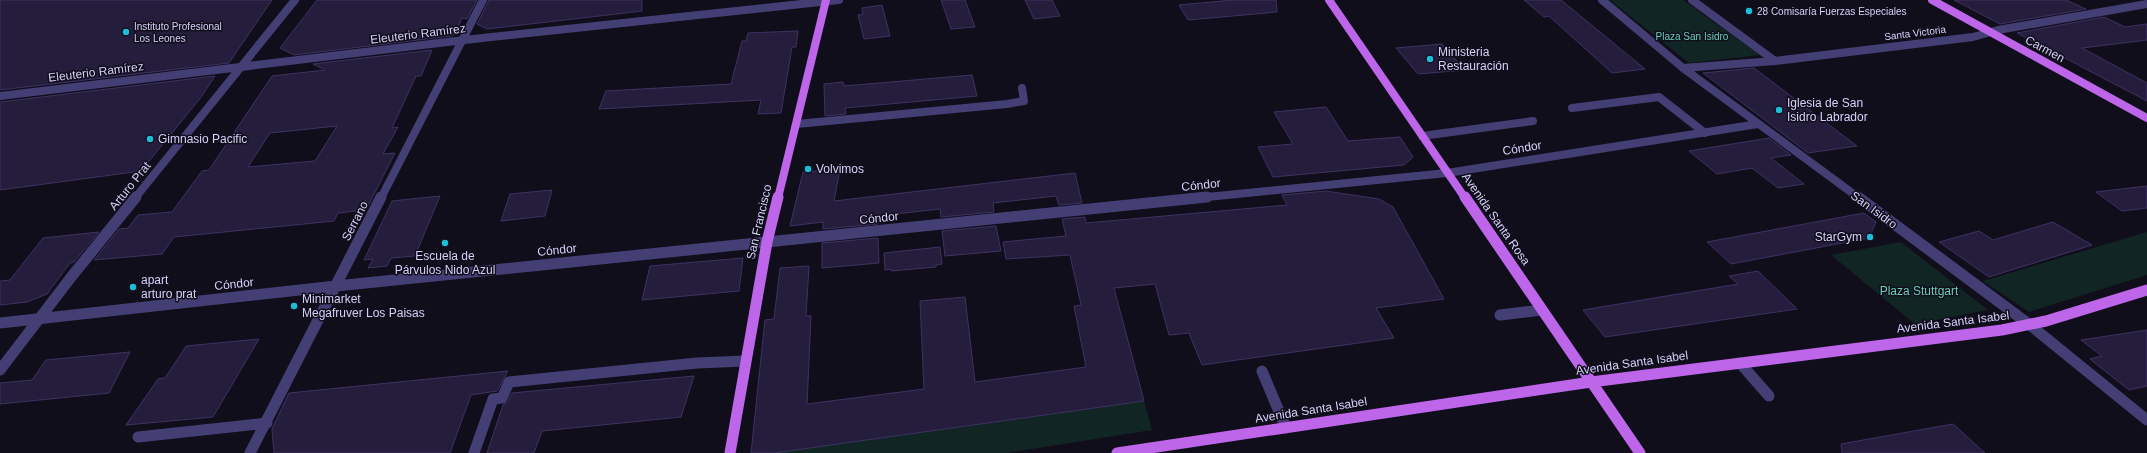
<svg xmlns="http://www.w3.org/2000/svg" width="2147" height="453" font-family="Helvetica,sans-serif">
<style>
.green{fill:#122525}
.building{fill:#241d3b;stroke:#3e3263;fill-rule:evenodd}
.lines{fill:none;stroke-linecap:round;stroke-linejoin:round}
.minor-far1{stroke:#433f75;stroke-width:8}
.minor{stroke:#433f75;stroke-width:11}
.major-far1{stroke:#bd66ea;stroke-width:8}
.major{stroke:#bd66ea;stroke-width:11}
.poi-dot{fill:#1ebdd7;stroke:#110e1c;stroke-width:1.5}
.labels{text-anchor:middle;dominant-baseline:central;stroke-width:3;stroke-linejoin:round;paint-order:stroke}
.far-poi-label{font-size:10px;fill:#d6d0f9;stroke:#110e1c;text-anchor:start}
.far-street-label{font-size:10px;fill:#d6d0f9;stroke:#110e1c}
.far-park-label{font-size:10px;fill:#67ceb8;stroke:#110e1c}
.street-label{font-size:12px;fill:#d6d0f9;stroke:#110e1c}
.poi-label{font-size:12px;fill:#d6d0f9;stroke:#110e1c;text-anchor:start}
.park-label{font-size:12px;fill:#67ceb8;stroke:#110e1c}
</style>
<rect width="100%" height="100%" fill="#110e1c"/>
<!-- green -->
<path class="green" d="M1610,0h73l77,55 -71,8z
M2147,232v43l-118,37 -46,-31z
M1901,242l87,68 -73,14 -84,-69z
M1144,401l8,29 -145,23h-233z"/>
<!-- building -->
<path class="building" d="M0,0h272l-43,63 -229,27z
M317,0h160l-10,19 -5,-1 -7,16 -4,2 -157,19 -14,-7z
M489,0h153v11l-155,18 -10,-5z
M941,0h24l10,27 -24,2z
M1025,0h27l8,16 -26,3z
M1233,0h43l1,12 -89,8 -9,-15z
M1524,0h37l84,69 -33,4 -63,-57 -5,1z
M1954,0h112l20,9 -86,15z
M882,5l8,31 -26,3 -6,-24 5,-1 -1,-6z
M2104,17l21,10 22,-3v16l-65,8 65,35v18l-130,-68z
M798,31l-2,16h-4l-11,66 -23,1 3,-14 -162,9 7,-18 125,-7 11,-43h4l2,-8z
M1442,44l23,26 -47,4 -22,-26z
M432,50l-11,26h-5l-24,52 6,-1 -15,27 12,-1 -29,57 -28,3 -4,8 -160,16 -12,17 -68,6 25,-31 9,-1 10,-13 34,-3 30,-41 7,-1 63,-94 53,-6 -12,-6zM337,126l-22,35 -67,6 22,-34z
M1754,68l103,78 -49,7 -105,-80z
M972,75l5,21 -132,12 1,6 -21,2 -1,-32 19,-2 1,4z
M215,76l-13,20 -61,75 -141,19v-88z
M1326,107l22,34 52,-4 13,20 -9,8 -131,12 -15,-30 35,-3 -19,-32z
M1769,138l22,17 -20,3 33,26 -26,4 -26,-20 -35,6 -28,-23z
M840,169l-6,32 241,-28 7,30 -23,2 -3,-9 -63,7 1,9 -53,5 -1,-8 -63,7 1,8 -55,5v-7l-33,4 13,-54z
M2147,186v22l-25,3 -26,-19z
M552,190l-7,26 -44,5 9,-27z
M1326,191l53,8 14,8 51,92 -68,9 18,30 -192,27 -13,-32 -20,2 -14,-51 -41,4 30,113 -370,52h-23l14,-133 9,-1 6,-51 29,-2 -3,50h5l-4,88 117,-15 -4,-88 45,-4 10,85 111,-15 -12,-61 7,-1 -11,-50 -64,4 -3,-17 63,-6 -4,-17 23,-2 1,6 201,-18 -5,-10z
M440,196l-25,60 -24,2 -4,8 -19,2 5,-9 -9,1 28,-59z
M1864,213l12,9 -7,16 -138,26 -24,-22z
M2053,222l39,23 -103,32 -50,-35 40,-11 14,9z
M996,226l5,25 -56,5 -3,-25z
M99,232l-25,30 -4,1 -23,31 -20,8 -27,3v-24l10,-1 33,-42z
M878,238l1,25 -57,5v-25z
M940,247l2,17 -6,1v2l-45,4v-2l-6,1 -1,-17z
M743,258l-4,33 -97,9 8,-34z
M1758,271l39,38 -192,28 -22,-27 155,-26 -9,-8z
M2147,330v56l-18,4 -39,-31 12,-3 -21,-16z
M259,339l-46,78 -87,8 32,-46 7,-1 21,-32z
M130,352l-21,41 -109,11v-21l32,-3 14,-20z
M508,371l-11,20 -26,4 -21,58h-176l-2,-24 17,-36z
M694,376l-13,41 -139,14 -8,22h-47l16,-48 5,-4 4,-8z
M1953,424l32,29h-143l-1,-9z"/>
<g class="lines">
<!-- minor-far1 -->
<path class="minor-far1" d="M1602,0l81,68 176,130
M1692,0l83,61
M1683,68l92,-7 198,-24 25,-7 149,-26
M0,96l464,-56 375,-40
M1572,108l87,-11 46,36
M797,124l210,-20 17,-3 -2,-13
M1422,136l111,-15
M135,198l160,-198
M381,198l102,-198
M1197,198l250,-25 311,-49"/>
<!-- minor -->
<path class="minor" d="M1858,197l172,128 117,95
M1500,315l42,-5
M0,323l336,-37 871,-89
M1740,363l29,33
M0,370l72,-94 64,-79
M1262,371l24,57
M138,437l129,-14
M250,453l131,-256
M474,453l19,-54 9,-1 7,-16 188,-19 48,-2"/>
<!-- major-far1 -->
<path class="major-far1" d="M1329,0l136,198
M1932,0l215,118
M778,198l48,-198"/>
<!-- major -->
<path class="major" d="M1465,197l175,256
M730,453l37,-211 11,-45
M1117,453l474,-71 411,-52 44,-9 101,-31"/>
</g>
<!-- markers -->
<g class="poi-dot">
<circle cx="1749" cy="11" r="4"/>
<circle cx="126" cy="32" r="4"/>
<circle cx="1430" cy="59" r="4"/>
<circle cx="1779" cy="110" r="4"/>
<circle cx="150" cy="139" r="4"/>
<circle cx="808" cy="169" r="4"/>
<circle cx="1870" cy="237" r="4"/>
<circle cx="445" cy="243" r="4"/>
<circle cx="133" cy="287" r="4"/>
<circle cx="294" cy="306" r="4"/>
</g>
<g class="labels">
<!-- far-poi labels -->
<g class="far-poi-label">
<text x="1757" y="11">28 Comisaría Fuerzas Especiales</text>
<text x="134" y="26">Instituto Profesional<tspan x="134" dy="12">Los Leones</tspan></text>
</g>
<!-- far-street labels -->
<g class="far-street-label">
<text transform="translate(1915 33) rotate(-7)">Santa Victoria</text>
</g>
<!-- far-park labels -->
<g class="far-park-label">
<text x="1692" y="36">Plaza San Isidro</text>
</g>
<!-- street labels -->
<g class="street-label">
<text transform="translate(418 34) rotate(-7)">Eleuterio Ramírez</text>
<text transform="translate(2045 49) rotate(28)">Carmen</text>
<text transform="translate(96 72) rotate(-7)">Eleuterio Ramírez</text>
<text transform="translate(1522 148) rotate(-9)">Cóndor</text>
<text transform="translate(1201 185) rotate(-6)">Cóndor</text>
<text transform="translate(130 186) rotate(-51)">Arturo Prat</text>
<text transform="translate(1874 210) rotate(36)">San Isidro</text>
<text transform="translate(879 218) rotate(-6)">Cóndor</text>
<text transform="translate(1496 219) rotate(55)">Avenida Santa Rosa</text>
<text transform="translate(355 221) rotate(-63)">Serrano</text>
<text transform="translate(759 222) rotate(-77)">San Francisco</text>
<text transform="translate(557 250) rotate(-6)">Cóndor</text>
<text transform="translate(234 284) rotate(-6)">Cóndor</text>
<text transform="translate(1953 322) rotate(-7)">Avenida Santa Isabel</text>
<text transform="translate(1632 363) rotate(-8)">Avenida Santa Isabel</text>
<text transform="translate(1311 410) rotate(-9)">Avenida Santa Isabel</text>
</g>
<!-- poi labels -->
<g class="poi-label">
<text x="1438" y="52">Ministeria<tspan x="1438" dy="14">Restauración</tspan></text>
<text x="1787" y="103">Iglesia de San<tspan x="1787" dy="14">Isidro Labrador</tspan></text>
<text x="158" y="139">Gimnasio Pacific</text>
<text x="816" y="169">Volvimos</text>
<text x="1862" y="237" text-anchor="end">StarGym</text>
<text x="445" y="256" text-anchor="middle">Escuela de<tspan x="445" dy="14">Párvulos Nido Azul</tspan></text>
<text x="141" y="280">apart<tspan x="141" dy="14">arturo prat</tspan></text>
<text x="302" y="299">Minimarket<tspan x="302" dy="14">Megafruver Los Paisas</tspan></text>
</g>
<!-- park labels -->
<g class="park-label">
<text x="1919" y="291">Plaza Stuttgart</text>
</g>
</g>
</svg>
